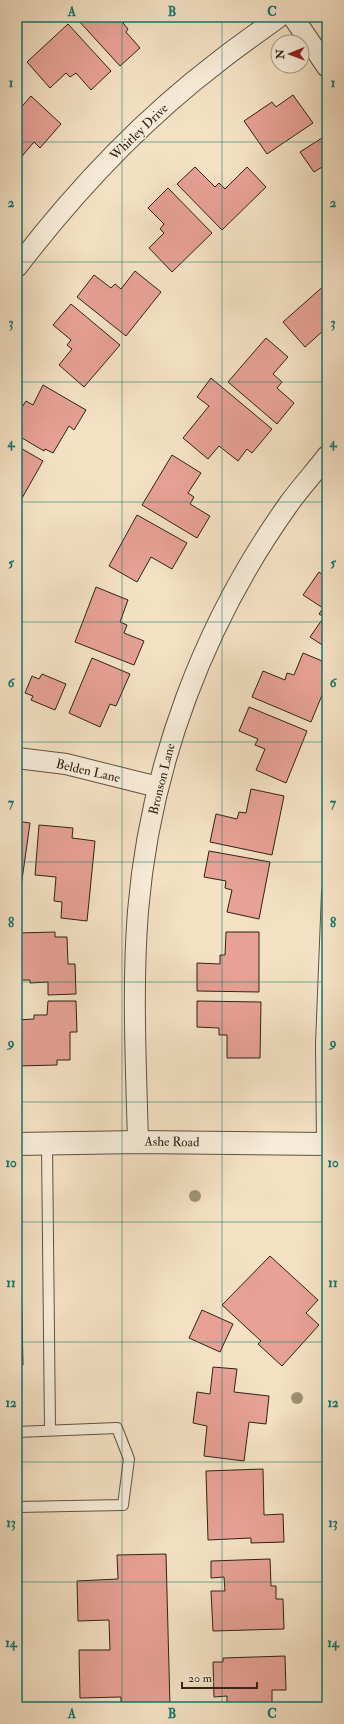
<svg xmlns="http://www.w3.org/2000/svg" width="344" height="1724" font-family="'IM FELL Double Pica',serif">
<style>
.building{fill:#e7a196;stroke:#2d2316}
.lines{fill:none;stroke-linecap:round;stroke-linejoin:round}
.service-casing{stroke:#5f5242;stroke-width:12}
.minor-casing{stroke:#5f5242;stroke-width:22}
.tertiary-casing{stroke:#5f5242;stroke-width:24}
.service{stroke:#f8ecd9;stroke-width:10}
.minor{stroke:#f8ecd9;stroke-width:20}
.tertiary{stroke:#f8ecd9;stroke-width:22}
.tree{fill:#9f9278}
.grid{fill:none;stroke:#0f766e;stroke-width:1;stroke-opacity:0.55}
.labels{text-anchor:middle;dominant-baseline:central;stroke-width:3;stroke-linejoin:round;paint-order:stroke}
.street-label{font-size:13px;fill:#2d2316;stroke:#f8ecd9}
.neatline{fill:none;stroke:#0f766e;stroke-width:1.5}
.grid-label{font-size:13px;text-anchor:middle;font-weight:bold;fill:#0f766e}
</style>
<rect width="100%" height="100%" fill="#f4e1c4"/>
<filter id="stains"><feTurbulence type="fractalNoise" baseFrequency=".005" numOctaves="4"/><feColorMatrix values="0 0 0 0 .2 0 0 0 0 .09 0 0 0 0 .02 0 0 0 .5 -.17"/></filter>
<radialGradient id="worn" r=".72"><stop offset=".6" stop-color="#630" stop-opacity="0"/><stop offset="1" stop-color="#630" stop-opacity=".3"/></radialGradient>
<!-- building -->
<path class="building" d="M81,17h49l-7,6 5,6 -2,3 14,16 -20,18 -42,-46z
M68,24l43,47 -20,19 -15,-17 -6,4 -4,-4 -16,15 -23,-26z
M293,95l20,28 -46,31 -23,-33 28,-19 4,5z
M31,96l30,28 -21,24 -6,-6 -16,19 -1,-49z
M322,138l5,8v18l-13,8 -14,-20z
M195,167l20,20 4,-4 6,6 22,-22 19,20 -44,43 -45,-46z
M168,188l44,45 -40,39 -23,-24 15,-15 -4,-4 4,-5 -16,-16z
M135,271l26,21 -35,44 -49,-39 17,-22 17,13 4,-4 6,5z
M327,283v50l-3,-3 -19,17 -22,-25z
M71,304l49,41 -36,42 -25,-22 13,-16 -5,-4 4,-5 -18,-15z
M266,338l22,19 -15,17 9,8 -5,6 17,15 -17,21 -49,-42z
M211,378l61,51 -20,24 -5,-4 -9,12 -19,-15 -11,13 -25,-21 26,-32 -12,-9z
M43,385l43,25 -12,20 -5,-4 -16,27 -8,-4 -1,2 -27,-16v-31l5,3 4,-6 7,4z
M17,446l26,15 -26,46z
M172,455l29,18 -13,20 6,4 -4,7 20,12 -13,22 -55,-33z
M137,515l50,28 -15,26 -21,-12 -14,25 -28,-16z
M319,572l8,6v70l-17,-11 14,-20 -5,-3 4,-6 -20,-13z
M96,587l32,13 -8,22 7,3 -3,8 20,8 -10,24 -59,-23z
M303,653l24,10v20l-16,39 -59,-25 11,-26 22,9 2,-7 7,2z
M92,658l38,16 -14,32 -6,-2 -10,23 -31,-14z
M42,674l24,10 -11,26 -24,-10 2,-4 -8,-3 7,-17 7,3z
M249,707l58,24 -21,52 -30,-13 9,-21 -10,-4 3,-6 -19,-8z
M251,789l33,7 -12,59 -62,-13 6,-28 21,5 2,-7 7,1z
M17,821l13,2 -9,64 -4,-1z
M39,825l34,3 -1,10 23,3 -8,80 -26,-3 1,-16 -8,-1 2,-24 -21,-2z
M209,851l61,11 -11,57 -32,-7 5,-22 -7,-2 1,-7 -22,-4z
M55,932v5h12l1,27h7l1,30 -28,1v-13l-18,1v-3h-13v-47z
M226,932h33v60l-62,-1v-28l23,1v-9h5z
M48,1001h28l1,31h-7v28h-13v5l-40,1v-46l17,-1v-4h13z
M197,1001l64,1 -1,56h-33v-23h-8v-7l-22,-1z
M17,1229h3l3,136h-6z
M270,1256l48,44 -12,13 13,12 -37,41 -24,-22 3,-3 -39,-36z
M202,1310l31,14 -13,28 -31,-14z
M213,1367l24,2 -3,23 35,4 -3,28 -17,-2 -5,39 -40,-5 3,-30 -14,-3 4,-31 13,2z
M263,1469l1,46 19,-1 1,28 -33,1v-5l-43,2 -2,-69z
M166,1554l4,153h-49v-10l-41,1 -1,-48h31l-1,-30 -31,1 -1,-40 41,-2 -1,-24z
M270,1559l1,27h5v13h7l1,30 -71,2 -2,-40h14l-1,-14 -13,1v-17z
M285,1656l1,34h-14v17h-45v-11l-13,1 -1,-35h10v-4z"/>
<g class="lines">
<defs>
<path id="service" d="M47,1144l3,286
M322,1144l-1,-100 6,-152
M17,1432l100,-4 12,31 -6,46 -106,2"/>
<path id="minor" d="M293,17l34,50
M17,267c58,-76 125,-147 201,-205 20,-16 41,-30 61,-45
M17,758l49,6 92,23
M138,1142c-2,-77 -6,-155 0,-231 12,-145 66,-288 150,-406 12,-17 26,-32 39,-49"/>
<path id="tertiary" d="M17,1144l121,-2 189,2"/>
</defs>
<!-- service casing -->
<use href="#service" class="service-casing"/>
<!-- minor casing -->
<use href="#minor" class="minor-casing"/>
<!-- tertiary casing -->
<use href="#tertiary" class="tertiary-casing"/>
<!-- service -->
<use href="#service" class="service"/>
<!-- minor -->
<use href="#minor" class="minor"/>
<!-- tertiary -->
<use href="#tertiary" class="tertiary"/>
</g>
<!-- trees -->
<g class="tree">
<circle cx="195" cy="1196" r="6"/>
<circle cx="297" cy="1398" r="6"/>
</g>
<!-- grid -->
<path class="grid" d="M122,17v1690M222,17v1690M17,142h310M17,262h310M17,382h310M17,502h310M17,622h310M17,742h310M17,862h310M17,982h310M17,1102h310M17,1222h310M17,1342h310M17,1462h310M17,1582h310"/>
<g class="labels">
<!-- street labels -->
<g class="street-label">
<text transform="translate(139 132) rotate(-44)">Whitley Drive</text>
<text transform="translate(88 771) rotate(13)">Belden Lane</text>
<text transform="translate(162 779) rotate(-76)">Bronson Lane</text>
<text transform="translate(172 1142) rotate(1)">Ashe Road</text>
</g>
</g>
<!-- margin -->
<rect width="344" height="1724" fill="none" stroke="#f4e1c4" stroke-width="44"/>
<!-- north arrow -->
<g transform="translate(290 54) rotate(269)"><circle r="19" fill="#f8ecd9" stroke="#a79c8b"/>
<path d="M0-3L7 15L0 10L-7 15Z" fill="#8f2418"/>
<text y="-6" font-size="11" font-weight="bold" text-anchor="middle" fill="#2d2316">N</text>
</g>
<!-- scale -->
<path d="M182 1682v6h75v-6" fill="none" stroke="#2d2316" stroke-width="2"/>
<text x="188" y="1682" font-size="12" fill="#2d2316" stroke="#f8ecd9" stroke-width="3" paint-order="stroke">20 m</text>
<rect x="22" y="22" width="300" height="1680" class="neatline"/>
<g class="grid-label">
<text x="72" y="16">A</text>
<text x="172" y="16">B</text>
<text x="272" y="16">C</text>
<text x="11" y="87">1</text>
<text x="333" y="87">1</text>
<text x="11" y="207">2</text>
<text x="333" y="207">2</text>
<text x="11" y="327">3</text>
<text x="333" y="327">3</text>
<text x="11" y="447">4</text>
<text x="333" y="447">4</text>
<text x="11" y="567">5</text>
<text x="333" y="567">5</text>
<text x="11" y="687">6</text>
<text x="333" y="687">6</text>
<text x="11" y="807">7</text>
<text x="333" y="807">7</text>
<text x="11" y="927">8</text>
<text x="333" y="927">8</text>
<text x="11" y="1047">9</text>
<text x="333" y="1047">9</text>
<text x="11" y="1167">10</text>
<text x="333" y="1167">10</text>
<text x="11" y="1287">11</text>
<text x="333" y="1287">11</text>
<text x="11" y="1407">12</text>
<text x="333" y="1407">12</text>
<text x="11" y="1527">13</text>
<text x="333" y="1527">13</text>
<text x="11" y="1647">14</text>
<text x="333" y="1647">14</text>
<text x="72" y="1718">A</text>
<text x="172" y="1718">B</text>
<text x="272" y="1718">C</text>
</g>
<rect width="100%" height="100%" filter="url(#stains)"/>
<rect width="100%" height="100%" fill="url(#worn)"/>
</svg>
